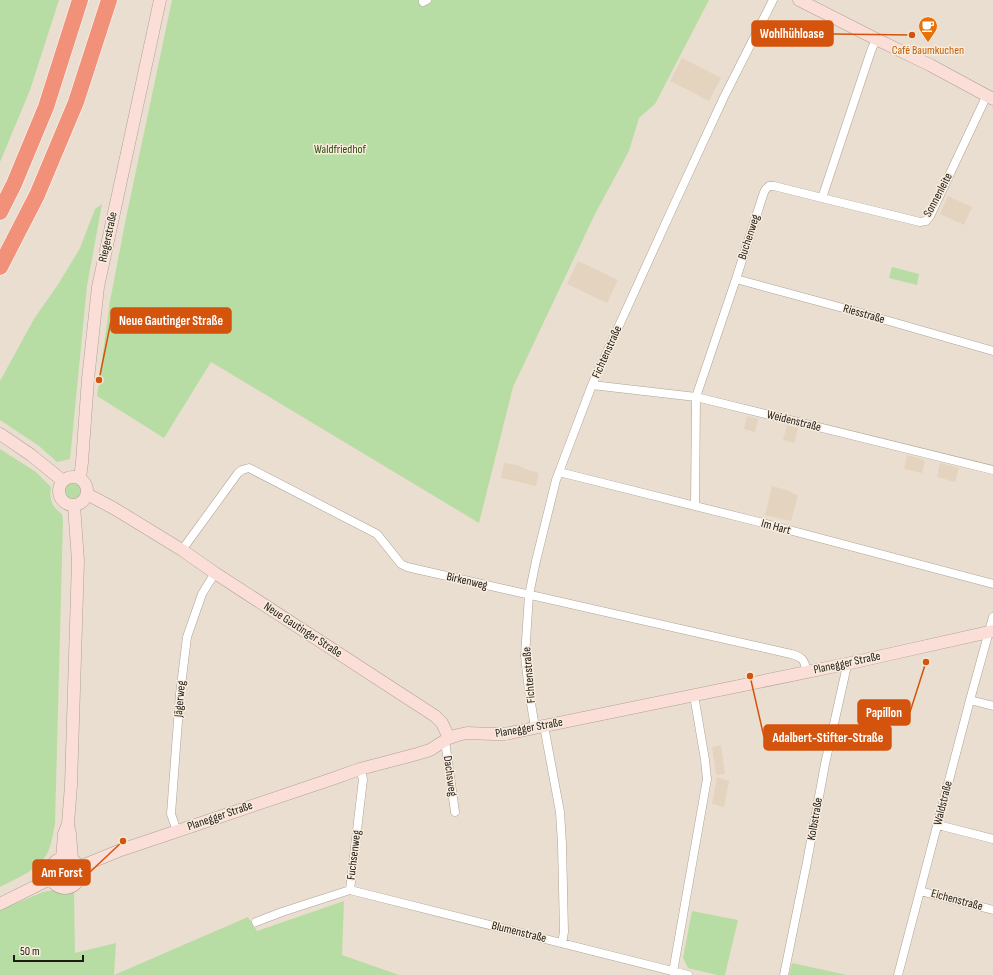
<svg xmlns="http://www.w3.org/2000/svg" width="993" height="975" font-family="'Sofia Sans Condensed',sans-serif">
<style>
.built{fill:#e4d3bf}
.green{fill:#b8dda4}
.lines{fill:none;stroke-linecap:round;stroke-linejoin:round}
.street-casing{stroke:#aea295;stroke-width:9}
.secondary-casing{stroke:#aea295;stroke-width:13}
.highway-casing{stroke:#fff;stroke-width:17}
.street{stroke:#fff;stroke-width:8}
.secondary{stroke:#fbded7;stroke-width:12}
.highway{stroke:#f29179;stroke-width:16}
.labels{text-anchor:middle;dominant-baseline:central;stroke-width:3;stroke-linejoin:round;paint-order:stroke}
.food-label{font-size:12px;fill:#c56008;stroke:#f8ecdd}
.park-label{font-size:12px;fill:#2a4c0e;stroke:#f8ecdd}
.street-label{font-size:12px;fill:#1e1a15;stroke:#f8ecdd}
.leader{fill:none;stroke:#d4530d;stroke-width:1.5}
.callout-dot{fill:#d4530d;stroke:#f8ecdd;stroke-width:1.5}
.callout{fill:#d4530d;stroke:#d4530d;stroke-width:1.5}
.callout-label{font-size:13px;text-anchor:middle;font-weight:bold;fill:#fff}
</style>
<rect width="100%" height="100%" fill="#eaded0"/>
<!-- built -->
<path class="built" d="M682,58l39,20 -12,23 -39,-20z
M948,196l24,11 -8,18 -24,-11z
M578,261l40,19 -11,23 -40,-19z
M747,416l11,3 -3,13 -11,-3z
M787,425l11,3 -4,15 -11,-3z
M907,455l18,5 -3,13 -18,-4z
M504,463l13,2 8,4 14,4 -3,13 -35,-8z
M940,463l19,5 -4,14 -18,-5z
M772,486l15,4 5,3 6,2 -7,26 -26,-6z
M721,745l4,29 -9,1 -4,-28z
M717,777l12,4 -5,26 -12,-3z"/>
<!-- green -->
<path class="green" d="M0,0h59l-29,90 -30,72z
M172,0h537l-54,104 -16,14 -10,33 -34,63 -82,173 -34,136 -268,-161 -47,76 -67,-42 13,-95 16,-83z
M102,204l-15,82 -17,173 -13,3 -18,-16 -39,-26v-39l34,-62 25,-36 21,-35 15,-39z
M892,267l27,7 -2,11 -28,-7z
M0,449l36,23 15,15c-2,12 1,20 11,27l1,6 -8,304c-2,9 -3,19 -7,28 -9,18 -31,26 -48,35z
M64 491a9 9 0 1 1 18 0a9 9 0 1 1-18 0Z
M53,890l13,4 8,-2 1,61 41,-10 -2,32 134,-58 9,14 87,-30 -2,54 57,20h-399v-65l43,-18z
M692,911l46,9 -13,55h-8l-29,-7 -5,-10z
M792,963l55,12h-58z"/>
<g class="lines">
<defs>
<path id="street" d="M423,2l4,-2
M822,198l98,24 6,-1 4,-5 57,-121
M736,279l118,32 139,40
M592,385l104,12 297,73
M559,472l200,50 234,62
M695,506l1,-109 40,-118 27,-84 2,-5 4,-4h5l48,12 49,-147 5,-12
M182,550l56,-77 4,-3 7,-2 128,66 24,30 6,3 384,87c12,3 13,6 16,17
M970,700l23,6
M544,726l16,86 2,32 2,88 -2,11
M535,728l-6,-37 -4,-35 4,-61 7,-34 20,-81 36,-95 81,-178 51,-110 49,-97
M445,741l10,71
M938,825l55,14
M177,831l-6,-17 9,-120 7,-57 15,-43 13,-21
M350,890l338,85
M920,891l73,19
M256,922l26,-10 68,-22 13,-111 -3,-10
M673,972l34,-193 -2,-19 -11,-65
M784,975l23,-113 18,-98 21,-94v-6
M898,975l72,-275 23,-83"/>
<path id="secondary" d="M799,0l77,39 54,26 63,34
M0,434l31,21 32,26
M59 491a14 14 0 1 1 28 0a14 14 0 1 1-28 0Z
M80,478l2,-16 6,-83 10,-92 62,-287
M87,494l28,15 67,41 33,23 220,143 7,7 7,15
M69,829l1,5 2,25
M62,858l2,-24 4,-10 3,-39 7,-224 -4,-56
M50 873a15 15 0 1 1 30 0a15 15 0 1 1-30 0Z
M79,867l42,-17 211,-71 28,-10 57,-15 13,-4 19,-12 9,-3 9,-2 26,1h12l341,-70 147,-33
M0,904l52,-26"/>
<path id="highway" d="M0,212l14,-28 32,-77 34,-107
M0,267l37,-72 39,-93 33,-102"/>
</defs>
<!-- street casing -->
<use href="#street" class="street-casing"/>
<!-- secondary casing -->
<use href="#secondary" class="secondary-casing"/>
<!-- highway casing -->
<use href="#highway" class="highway-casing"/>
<!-- street -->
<use href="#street" class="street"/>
<!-- secondary -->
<use href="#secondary" class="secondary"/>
<!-- highway -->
<use href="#highway" class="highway"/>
</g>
<!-- icons -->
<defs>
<symbol id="cafe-pin" viewBox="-11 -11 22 30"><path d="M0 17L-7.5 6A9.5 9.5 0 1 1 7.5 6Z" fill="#e8710a" stroke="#f8ecdd"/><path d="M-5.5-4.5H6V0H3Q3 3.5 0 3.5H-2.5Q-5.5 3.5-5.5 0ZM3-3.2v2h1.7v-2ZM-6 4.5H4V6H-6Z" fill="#fff"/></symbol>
</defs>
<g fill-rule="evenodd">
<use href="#cafe-pin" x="917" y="15" width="22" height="30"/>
</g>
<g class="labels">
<!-- food labels -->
<g class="food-label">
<text x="928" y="50">Café Baumkuchen</text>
</g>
<!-- park labels -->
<g class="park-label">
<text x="340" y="149">Waldfriedhof</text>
</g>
<!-- street labels -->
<g class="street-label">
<text transform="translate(938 195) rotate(-62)">Sonnenleite</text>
<text transform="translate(108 237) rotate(-78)">Riegerstraße</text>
<text transform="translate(749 237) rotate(-72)">Buchenweg</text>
<text transform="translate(864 314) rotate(16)">Riesstraße</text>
<text transform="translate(607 352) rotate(-66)">Fichtenstraße</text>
<text transform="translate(794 421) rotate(14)">Weidenstraße</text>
<text transform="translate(776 527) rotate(15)">Im Hart</text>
<text transform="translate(467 581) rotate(13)">Birkenweg</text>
<text transform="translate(303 630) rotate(33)">Neue Gautinger Straße</text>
<text transform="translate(847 663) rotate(-12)">Planegger Straße</text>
<text transform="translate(529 675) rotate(-95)">Fichtenstraße</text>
<text transform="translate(180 699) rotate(-85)">Jägerweg</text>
<text transform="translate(529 728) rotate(-10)">Planegger Straße</text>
<text transform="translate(450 776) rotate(82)">Dachsweg</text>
<text transform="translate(943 803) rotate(-76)">Waldstraße</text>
<text transform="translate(220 816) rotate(-19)">Planegger Straße</text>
<text transform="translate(815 819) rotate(-80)">Kolbstraße</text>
<text transform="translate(354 855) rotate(-83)">Fuchsenweg</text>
<text transform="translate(957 900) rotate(15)">Eichenstraße</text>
<text transform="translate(519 932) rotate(14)">Blumenstraße</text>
</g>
</g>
<!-- callouts -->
<path class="leader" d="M912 35L833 34M99 380L111 321M926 662L910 712M750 676L764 737M123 841L90 872"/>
<g class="callout-dot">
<circle cx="912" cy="35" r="4"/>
<circle cx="99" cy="380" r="4"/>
<circle cx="926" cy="662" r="4"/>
<circle cx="750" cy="676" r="4"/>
<circle cx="123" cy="841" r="4"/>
</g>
<g class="callout">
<rect x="752" y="21" width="81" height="25" rx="4"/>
<rect x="111" y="308" width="120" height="25" rx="4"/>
<rect x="858" y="700" width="52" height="25" rx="4"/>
<rect x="764" y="725" width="127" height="25" rx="4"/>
<rect x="33" y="860" width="57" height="25" rx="4"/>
</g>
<g class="callout-label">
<text x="792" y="38">Wohlhühloase</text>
<text x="171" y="325">Neue Gautinger Straße</text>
<text x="884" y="717">Papillon</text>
<text x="828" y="742">Adalbert-Stifter-Straße</text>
<text x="62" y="877">Am Forst</text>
</g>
<!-- scale -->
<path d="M14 955v6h69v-6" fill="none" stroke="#1e1a15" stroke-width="2"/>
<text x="20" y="955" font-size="12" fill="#1e1a15" stroke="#f8ecdd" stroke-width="3" paint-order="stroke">50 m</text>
</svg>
